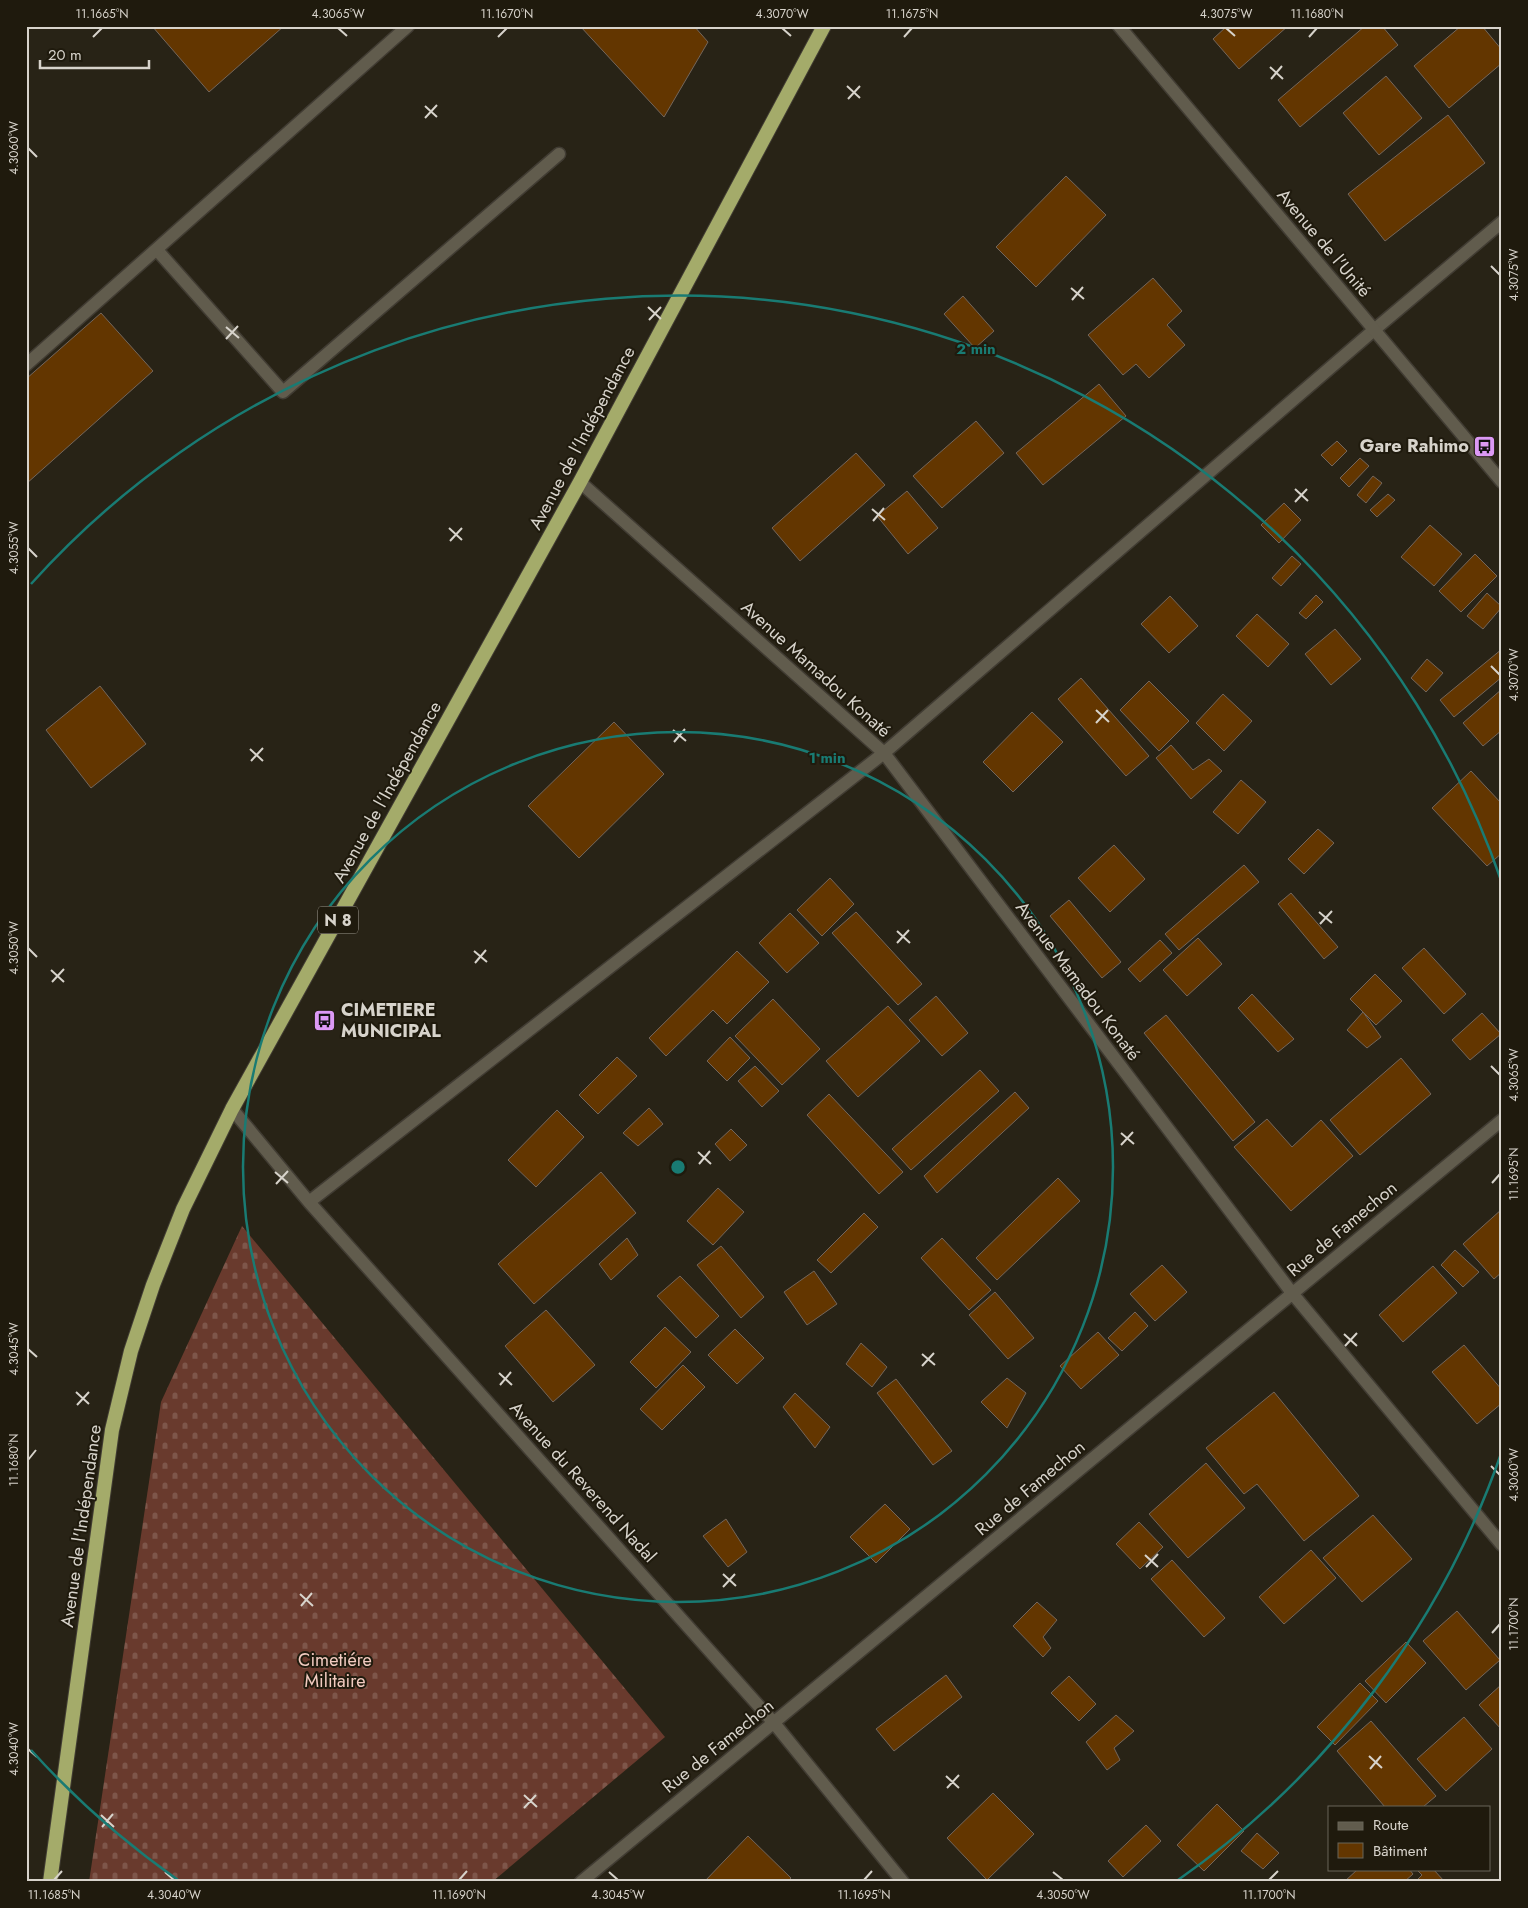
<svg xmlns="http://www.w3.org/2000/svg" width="1528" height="1908" font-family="Jost,sans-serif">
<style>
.cemetery{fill:url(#cemetery-stones)}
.building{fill:#633600;stroke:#74665b}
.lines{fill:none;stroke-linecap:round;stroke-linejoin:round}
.service-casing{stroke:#413c33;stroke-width:15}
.minor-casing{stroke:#413c33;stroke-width:15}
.tertiary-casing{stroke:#413c33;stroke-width:15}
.trunk-casing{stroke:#413c33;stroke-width:16}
.service{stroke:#615c4d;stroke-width:12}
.minor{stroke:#615c4d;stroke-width:12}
.tertiary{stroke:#615c4d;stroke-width:12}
.trunk{stroke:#a4ab6a;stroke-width:14}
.ticks{fill:none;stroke:#d7d3cb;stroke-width:2}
.ring{fill:none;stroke:#197b73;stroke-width:2.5}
.labels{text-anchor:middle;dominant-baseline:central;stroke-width:4;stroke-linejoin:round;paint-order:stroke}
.shield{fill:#1f1a0d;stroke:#a09c92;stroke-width:1}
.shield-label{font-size:16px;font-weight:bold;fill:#d7d3cb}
.street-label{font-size:18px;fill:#d7d3cb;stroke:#1f1a0d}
.poi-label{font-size:18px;font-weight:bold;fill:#d7d3cb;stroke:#1f1a0d;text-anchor:end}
.park-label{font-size:18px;fill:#f2cbc0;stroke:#1f1a0d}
.centre{fill:#197b73;stroke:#1f1a0d;stroke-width:2.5}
.ring-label{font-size:15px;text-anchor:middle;font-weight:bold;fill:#197b73;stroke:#1f1a0d;stroke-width:4;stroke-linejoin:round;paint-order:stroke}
.neatline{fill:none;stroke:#d7d3cb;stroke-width:2}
.ticks-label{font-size:12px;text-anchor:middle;fill:#d7d3cb}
</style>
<defs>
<pattern id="cemetery-stones" width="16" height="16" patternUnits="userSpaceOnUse" patternTransform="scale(1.25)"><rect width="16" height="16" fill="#693a2d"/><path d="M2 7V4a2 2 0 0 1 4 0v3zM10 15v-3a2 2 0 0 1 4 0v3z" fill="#7e564a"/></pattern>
</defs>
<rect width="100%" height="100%" fill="#282316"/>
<!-- cemetery -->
<path class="cemetery" d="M242,1226l423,511 -173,145h-403l72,-480z"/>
<!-- building -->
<path class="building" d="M152,26h132l-75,66z
M580,26h114l14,16 -44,75z
M1227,26h61l-49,43 -26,-30z
M1365,26h17l16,19 -98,82 -22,-27z
M1461,26h21l20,24v13l-53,45 -35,-42z
M1386,76l36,42 -43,37 -36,-42z
M1448,115l37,48 -100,78 -37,-47z
M1066,176l40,39 -70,72 -40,-40z
M1153,278l29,33 -15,14 18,20 -36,33 -13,-14 -13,11 -35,-40z
M963,296l31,35 -19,17 -31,-34z
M101,313l52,58 -127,113v-105z
M1099,384l27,32 -83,69 -27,-32z
M976,421l28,32 -62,55 -29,-32z
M1337,441l10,10 -15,15 -11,-11z
M856,453l29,32 -85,76 -28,-33z
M1360,458l9,8 -20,21 -9,-9z
M1373,476l9,7 -16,20 -9,-8z
M907,491l31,37 -30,26 -31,-38z
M1388,494l7,6 -18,17 -7,-7z
M1284,503l17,17 -22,23 -18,-18z
M1430,525l32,29 -28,32 -33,-29z
M1475,554l22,22 -36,36 -22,-21z
M1292,556l9,8 -20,22 -9,-8z
M1487,593l15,14 -19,22 -16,-13z
M1316,595l7,7 -17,17 -7,-6z
M1170,596l28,30 -29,27 -28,-29z
M1257,614l32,30 -21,23 -32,-31z
M1335,629l26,30 -30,26 -26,-31z
M1502,649v28l-48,40 -14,-17z
M1427,659l16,14 -17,19 -15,-14z
M1081,678l68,78 -23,20 -68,-77z
M1149,681l40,40 -30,30 -39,-41z
M100,686l46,58 -55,44 -45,-58z
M1502,689v41l-19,16 -20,-23z
M1223,694l29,27 -28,30 -28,-28z
M1032,712l31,30 -50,50 -30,-30z
M614,722l50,52 -85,84 -51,-52z
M1171,745l22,25 16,-11 13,12 -31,28 -35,-41z
M1471,771l31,33v49l-15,13 -55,-58z
M1241,780l25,22 -28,32 -25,-22z
M1318,829l16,14 -30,31 -16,-15z
M1114,845l31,34 -35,33 -32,-34z
M1244,865l15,17 -80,68 -14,-16z
M830,878l24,26 -32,32 -25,-26z
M1291,893l47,54 -14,12 -46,-55z
M1069,900l52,62 -19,16 -52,-62z
M856,912l66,72 -24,21 -66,-72z
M790,913l29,30 -32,30 -28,-30z
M1198,938l24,26 -35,32 -24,-26z
M1160,940l12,13 -32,29 -12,-13z
M1424,948l42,46 -22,20 -42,-46z
M737,951l32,31 -42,42 -14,-14 -47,46 -17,-18z
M1375,974l27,27 -26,24 -26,-26z
M1252,994l42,45 -16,13 -40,-44z
M936,996l32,37 -26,23 -33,-36z
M773,999l47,50 -38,36 -47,-49z
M888,1006l32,35 -62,56 -32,-36z
M1363,1012l18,25 -14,11 -20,-18z
M1482,1013l19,21 -31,26 -18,-20z
M1166,1015l89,107 -22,19 -89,-108z
M730,1037l20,21 -23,23 -20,-20z
M617,1057l20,19 -39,38 -19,-19z
M1401,1058l30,36 -71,61 -30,-35z
M755,1066l24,25 -17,16 -24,-26z
M980,1070l19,21 -88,79 -19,-21z
M1015,1092l14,16 -92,85 -13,-17z
M829,1094l74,78 -24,22 -72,-79z
M649,1108l14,16 -25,22 -15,-13z
M557,1110l27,27 -48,50 -28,-27z
M1267,1119l25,28 29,-27 32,36 -62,55 -57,-64z
M731,1129l16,16 -17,16 -15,-17z
M601,1172l35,41 -102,91 -36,-40z
M1058,1178l22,23 -83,79 -21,-22z
M718,1188l26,24 -31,33 -26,-24z
M1502,1209v63l-8,7 -31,-35z
M864,1213l14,14 -47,46 -14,-13z
M627,1238l11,17 -27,25 -12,-16z
M942,1238l49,52 -22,20 -48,-52z
M721,1246l43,51 -23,21 -44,-53z
M1455,1250l24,22 -16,15 -22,-22z
M1162,1265l25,27 -32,29 -25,-27z
M1433,1266l24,27 -54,49 -24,-27z
M814,1271l23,33 -30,21 -23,-33z
M680,1276l39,40 -23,22 -39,-42z
M995,1292l39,46 -26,21 -39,-44z
M546,1310l49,55 -42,37 -48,-56z
M1135,1312l13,14 -26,25 -14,-13z
M665,1327l26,25 -35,36 -26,-26z
M735,1329l29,29 -27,26 -29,-29z
M1098,1332l21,23 -38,34 -21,-23z
M861,1343l26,24 -15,20 -26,-23z
M1464,1345l38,45v13l-25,21 -45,-52z
M683,1365l22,22 -43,43 -22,-21z
M1007,1378l19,15 -19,35 -26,-26z
M896,1379l56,72 -19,14 -56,-72z
M1274,1392l85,104 -55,45 -47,-57 -13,10 -38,-46z
M795,1393l35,34 -15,21 -32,-41z
M1206,1463l39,45 -57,50 -39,-44z
M885,1504l25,25 -34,34 -26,-26z
M1373,1515l39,44 -50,43 -39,-44z
M726,1519l21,33 -19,15 -25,-31z
M1139,1522l24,25 -23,22 -24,-25z
M1311,1550l25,28 -52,46 -25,-27z
M1172,1560l53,58 -21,19 -53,-58z
M1037,1602l20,18 -14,17 8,11 -8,9 -30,-31z
M1457,1611l43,49 -34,30 -43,-49z
M1406,1642l20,21 -40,40 -21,-22z
M946,1675l16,22 -68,54 -18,-22z
M1069,1676l27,28 -17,17 -28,-28z
M1360,1683l18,18 -43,44 -18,-18z
M1502,1684v46l-23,-25z
M1116,1715l18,16 -20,17 6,12 -13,10 -21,-28z
M1464,1717l28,32 -46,42 -29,-32z
M1371,1721l65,75 -13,11h-38l-48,-56z
M993,1793l41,41 -47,46 -40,-42z
M1217,1804l27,27 -40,40 -27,-26z
M1146,1825l15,16 -38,36 -15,-16z
M1257,1833l22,20 -16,16 -22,-18z
M748,1836l43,42 -4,4h-83z
M1358,1869h51l4,5 -9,8h-60z
M1420,1869h13l12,13h-30l7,-7 -4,-4z"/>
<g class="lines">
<defs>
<path id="service" d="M157,250l126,142 276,-238"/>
<path id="minor" d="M26,365l382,-339
M580,482l304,271 408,540 210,252
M232,1109l77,93 465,521 129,159
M309,1202l575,-449 490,-423 128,-108
M581,1882l921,-762"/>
<path id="tertiary" d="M1119,26l383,456"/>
<path id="trunk" d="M50,1882l62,-452 19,-79 22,-66 30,-76 49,-100 348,-627 244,-456"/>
</defs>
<!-- service casing -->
<use href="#service" class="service-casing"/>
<!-- minor casing -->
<use href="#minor" class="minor-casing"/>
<!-- tertiary casing -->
<use href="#tertiary" class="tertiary-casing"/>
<!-- trunk casing -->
<use href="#trunk" class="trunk-casing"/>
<!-- service -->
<use href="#service" class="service"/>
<!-- minor -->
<use href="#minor" class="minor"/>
<!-- tertiary -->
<use href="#tertiary" class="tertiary"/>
<!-- trunk -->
<use href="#trunk" class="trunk"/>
</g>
<!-- ticks -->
<path class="ticks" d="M338,28l9,8M782,28l9,8M1226,28l9,8M93,37l9,-9M498,37l9,-9M904,37l8,-9M1309,37l8,-9M1270,67l13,12M1271,79l11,-13M847,86l13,12M848,99l12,-13M425,106l12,11M425,118l12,-13M28,148l9,9M1491,266l9,9M1071,288l13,11M1072,300l11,-13M648,307l13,12M649,320l12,-13M226,327l13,11M226,339l12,-13M1295,489l13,12M1295,502l12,-13M872,509l13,11M873,521l11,-13M449,528l13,12M450,541l12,-13M28,548l9,9M1491,666l9,9M1096,710l13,12M1096,723l12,-13M673,730l13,11M674,742l11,-13M250,749l13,12M251,761l12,-13M1319,912l13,11M1320,924l12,-13M897,931l13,12M897,943l12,-13M28,948l9,9M474,951l13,11M475,963l11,-13M51,970l13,12M52,982l12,-13M1491,1066l9,9M1121,1133l13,11M1121,1145l12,-13M698,1152l13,12M699,1164l11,-13M275,1172l13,11M1492,1183l8,-9M276,1184l12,-13M1344,1334l13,12M1345,1346l12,-13M28,1349l9,8M922,1354l13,11M922,1366l12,-13M499,1373l13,12M500,1385l11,-13M76,1392l13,12M77,1405l12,-13M28,1460l8,-10M1491,1466l9,9M1145,1555l13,12M1146,1567l12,-13M723,1574l13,12M723,1587l12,-13M300,1594l13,12M301,1606l11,-13M1492,1633l8,-9M28,1749l9,8M1369,1756l13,12M1370,1769l11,-13M946,1776l13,12M947,1788l12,-13M524,1795l13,12M524,1808l12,-13M101,1815l13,12M102,1827l11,-13M165,1872l9,8M609,1872l9,8M1053,1872l10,8M54,1880l8,-9M459,1880l8,-9M864,1880l8,-9M1269,1880l9,-9"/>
<!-- distance rings -->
<g class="ring">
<circle cx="678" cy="1167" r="435"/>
<path d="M1502 1451A871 871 0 0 1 1178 1880M178 1880A871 871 0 0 1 31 1750M31 584A871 871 0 0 1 1502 883"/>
</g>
<!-- icons -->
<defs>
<symbol id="bus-square" viewBox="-11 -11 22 22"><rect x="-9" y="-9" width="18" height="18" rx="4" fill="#dc99f5" stroke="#1f1a0d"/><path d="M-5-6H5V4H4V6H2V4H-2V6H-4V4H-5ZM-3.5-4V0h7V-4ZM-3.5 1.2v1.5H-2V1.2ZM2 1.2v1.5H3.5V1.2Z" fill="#111"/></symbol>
</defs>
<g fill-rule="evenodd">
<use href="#bus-square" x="1472" y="434" width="25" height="25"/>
<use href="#bus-square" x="312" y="1008" width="25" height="25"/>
</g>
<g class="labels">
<!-- shield labels -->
<rect class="shield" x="318" y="906.5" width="40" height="27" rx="4"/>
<g class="shield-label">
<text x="338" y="920">N 8</text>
</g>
<!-- street labels -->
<g class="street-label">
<text transform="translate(1324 243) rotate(50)">Avenue de l'Unité</text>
<text transform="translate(582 438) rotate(-62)">Avenue de l'Indépendance</text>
<text transform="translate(816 669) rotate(42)">Avenue Mamadou Konaté</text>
<text transform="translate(387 792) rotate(-61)">Avenue de l'Indépendance</text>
<text transform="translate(1078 981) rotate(53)">Avenue Mamadou Konaté</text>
<text transform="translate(1342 1229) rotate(-40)">Rue de Famechon</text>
<text transform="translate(583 1482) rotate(48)">Avenue du Reverend Nadal</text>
<text transform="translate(1030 1488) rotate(-40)">Rue de Famechon</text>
<text transform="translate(81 1526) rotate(-82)">Avenue de l'Indépendance</text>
<text transform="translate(718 1746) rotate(-39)">Rue de Famechon</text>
</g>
<!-- poi labels -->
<g class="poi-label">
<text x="1469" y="446">Gare Rahimo</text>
<text x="341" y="1010" text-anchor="start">CIMETIERE<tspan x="341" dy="21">MUNICIPAL</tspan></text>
</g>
<!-- park labels -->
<g class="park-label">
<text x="335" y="1660">Cimetiére<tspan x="335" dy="21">Militaire</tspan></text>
</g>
</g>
<circle cx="678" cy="1167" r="8" class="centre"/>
<g class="ring-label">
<text x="976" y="354">2 min</text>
<text x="827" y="763">1 min</text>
</g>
<!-- border -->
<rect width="1528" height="1908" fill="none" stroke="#1f1a0d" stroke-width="55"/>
<!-- legend -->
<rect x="1328" y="1806" width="162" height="65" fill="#1f1a0d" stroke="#696459"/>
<rect x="1338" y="1822" width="25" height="8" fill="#615c4d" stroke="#696459"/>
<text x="1373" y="1830" font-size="15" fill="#d7d3cb">Route</text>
<rect x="1338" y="1843" width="25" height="15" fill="#633600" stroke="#696459"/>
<text x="1373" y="1856" font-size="15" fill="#d7d3cb">Bâtiment</text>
<!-- scale -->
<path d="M40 60v8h109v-8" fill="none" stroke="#d7d3cb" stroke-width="2.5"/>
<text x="48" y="60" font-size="15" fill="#d7d3cb" stroke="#1f1a0d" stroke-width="4" paint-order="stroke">20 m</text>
<rect x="28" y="28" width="1472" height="1852" class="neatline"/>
<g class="ticks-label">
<text x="102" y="18">11.1665°N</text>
<text x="338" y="18">4.3065°W</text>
<text x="507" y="18">11.1670°N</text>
<text x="782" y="18">4.3070°W</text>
<text x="912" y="18">11.1675°N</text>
<text x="1226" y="18">4.3075°W</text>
<text x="1317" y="18">11.1680°N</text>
<text transform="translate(14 148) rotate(-90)" y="4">4.3060°W</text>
<text transform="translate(1514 275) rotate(-90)" y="4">4.3075°W</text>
<text transform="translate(14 548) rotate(-90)" y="4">4.3055°W</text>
<text transform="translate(1514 675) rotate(-90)" y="4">4.3070°W</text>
<text transform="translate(14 948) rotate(-90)" y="4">4.3050°W</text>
<text transform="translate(1514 1075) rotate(-90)" y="4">4.3065°W</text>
<text transform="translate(1514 1174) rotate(-90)" y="4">11.1695°N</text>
<text transform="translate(14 1349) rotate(-90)" y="4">4.3045°W</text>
<text transform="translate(14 1460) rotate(-90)" y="4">11.1680°N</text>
<text transform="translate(1514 1475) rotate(-90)" y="4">4.3060°W</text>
<text transform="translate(1514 1624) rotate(-90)" y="4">11.1700°N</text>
<text transform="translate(14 1749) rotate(-90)" y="4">4.3040°W</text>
<text x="54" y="1899">11.1685°N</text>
<text x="174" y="1899">4.3040°W</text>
<text x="459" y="1899">11.1690°N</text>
<text x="618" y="1899">4.3045°W</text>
<text x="864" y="1899">11.1695°N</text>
<text x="1063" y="1899">4.3050°W</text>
<text x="1269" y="1899">11.1700°N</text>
</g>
</svg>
